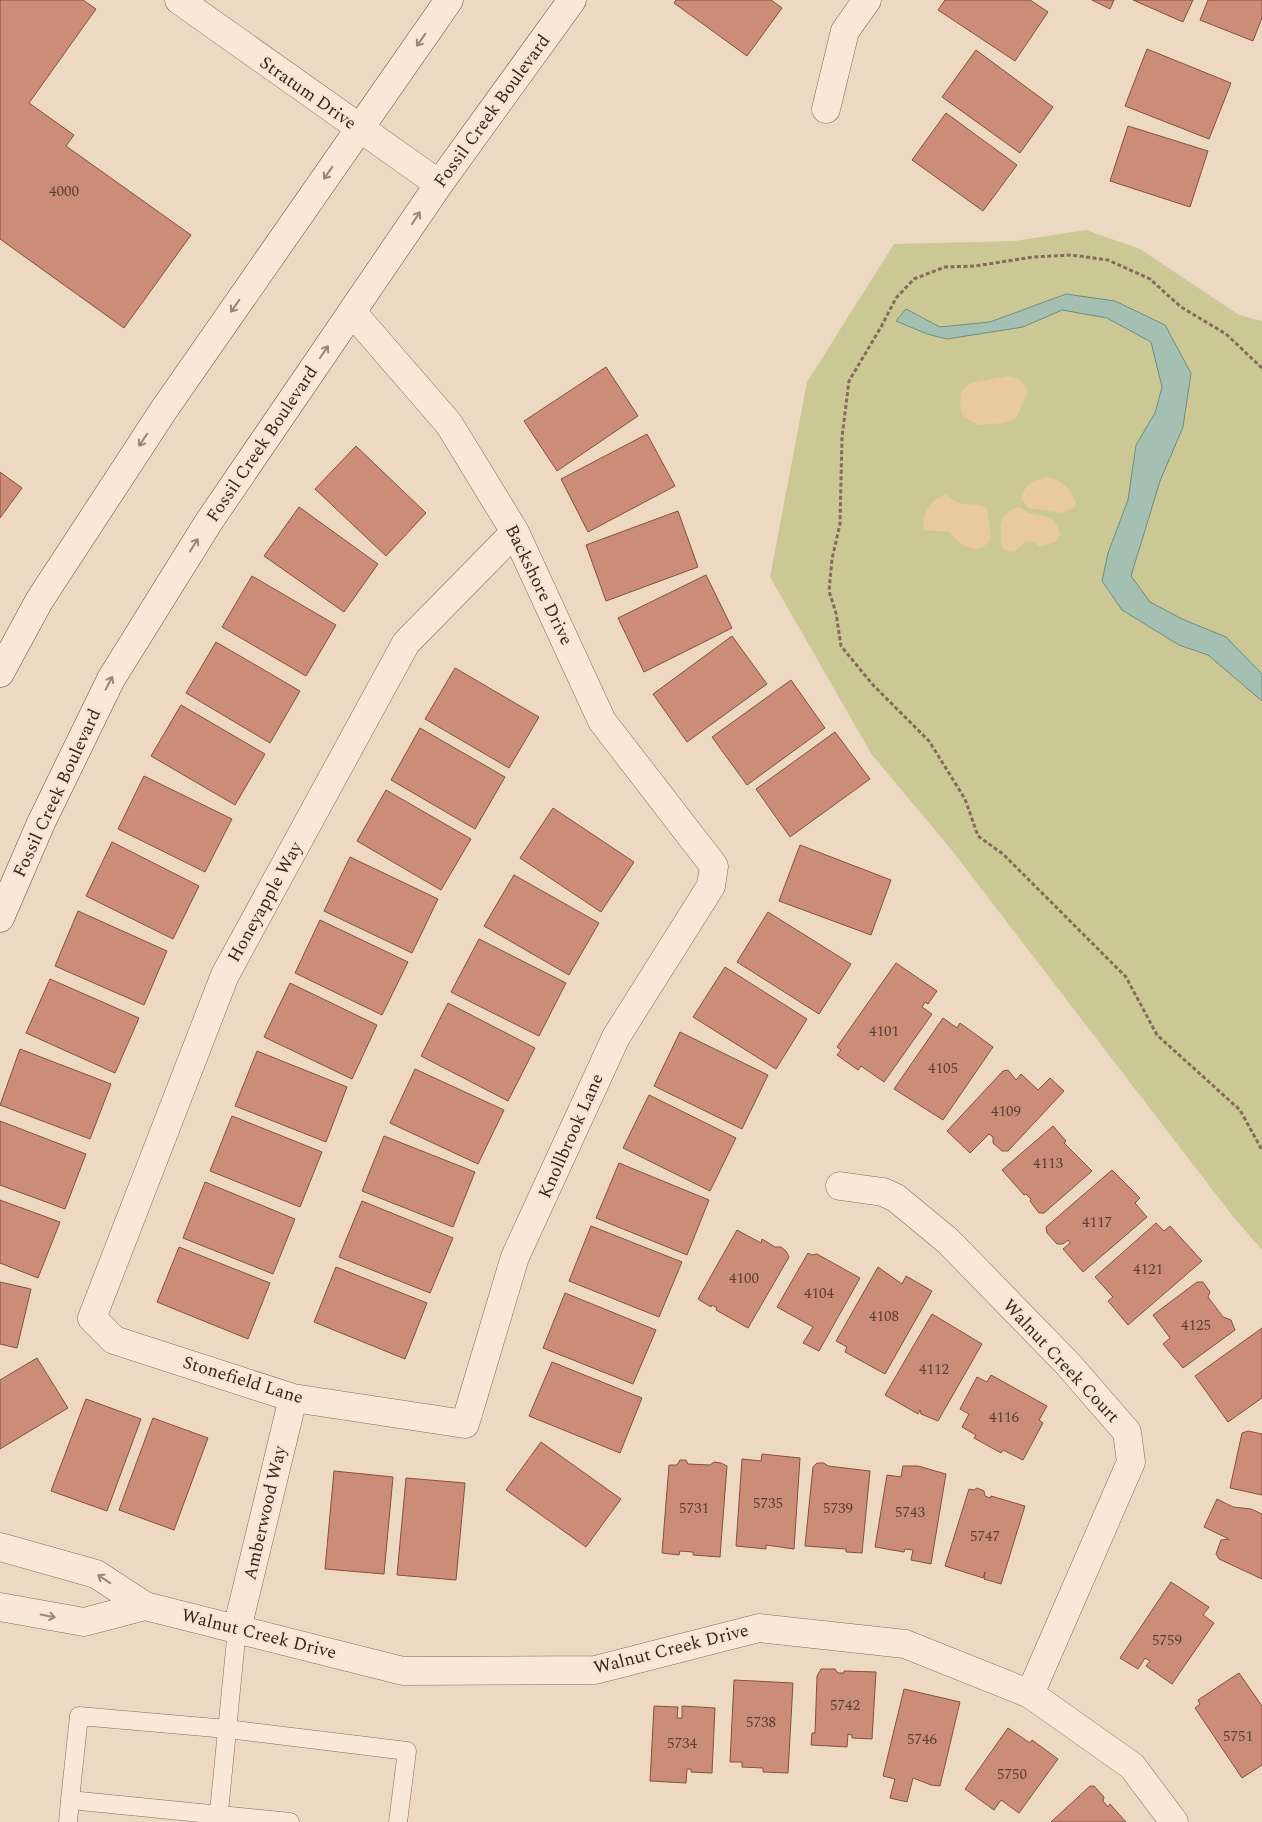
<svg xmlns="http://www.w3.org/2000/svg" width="1262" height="1822" font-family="Spectral,serif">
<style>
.green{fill:#cbc896}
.sand{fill:#e9c99f}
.water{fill:#a4c0b3;stroke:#6c8e7f}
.building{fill:#cb8d78;stroke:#865040}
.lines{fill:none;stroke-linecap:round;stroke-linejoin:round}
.service-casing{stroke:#876a59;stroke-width:19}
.minor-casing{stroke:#876a59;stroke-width:29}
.secondary-casing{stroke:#694b3d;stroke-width:29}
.path{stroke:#876a59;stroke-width:3;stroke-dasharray:4 2.5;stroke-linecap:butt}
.service{stroke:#f8e8d5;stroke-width:18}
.minor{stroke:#f8e8d5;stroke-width:28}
.secondary{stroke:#f8e8d5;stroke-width:28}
.oneway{stroke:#98867a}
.labels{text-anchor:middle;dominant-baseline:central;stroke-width:5;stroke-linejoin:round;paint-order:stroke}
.number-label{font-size:15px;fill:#5c3f34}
.street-label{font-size:18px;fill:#37251e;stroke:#f5e5d1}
</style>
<rect width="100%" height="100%" fill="#edd9c2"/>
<!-- green -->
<path class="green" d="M1086,230l54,19 99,66 23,6v929l-31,-36 -281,-366 -78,-93 -102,-178 37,-195 87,-138 121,-3z"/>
<!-- sand -->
<path class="sand" d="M1007,376l10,2 9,8 1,8 -11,24 -11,5 -27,2 -15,-9 -3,-11 1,-13 9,-9z
M1046,477c16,3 28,12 30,29l-13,7 -34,-5 -8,-9c4,-15 11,-18 25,-22z
M945,494c6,4 11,9 18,10 11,2 15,-2 24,4l4,31c-13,19 -31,6 -42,-7l-26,-2c0,-18 6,-28 22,-36z
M1019,507c17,14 35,0 41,28l-5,7 -16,5 -5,-5 -8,-1 -12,11 -9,-1c-6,-9 -3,-11 -4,-20 0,-14 4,-20 18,-24z"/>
<!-- water -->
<path class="water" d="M1066,294l49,7 50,24 26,48 -8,54 -23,54 -29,95 19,26 32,17 44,18 36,37v27l-54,-46 -29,-10 -57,-35 -20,-29 6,-28 20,-53 8,-55 19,-32 7,-26 -11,-45 -44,-24 -45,-8 -39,17 -76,12 -20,-5 -31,-13 10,-12 34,18 50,-5z"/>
<!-- building -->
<path class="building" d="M0,0h83l13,9 -67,94 45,32 -8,11 125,89 -67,93 -124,-89z
M676,0h95l11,8 -35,48 -73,-53z
M945,0h85l18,12 -33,49 -77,-51z
M1092,0h22l-4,9z
M1133,0h60l-10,22z
M1208,0h54v18l-9,23 -53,-21z
M1147,49l84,34 -22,56 -84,-33z
M976,50l77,57 -33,46 -78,-56z
M946,113l71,52 -34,46 -71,-51z
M1128,126l80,25 -18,56 -80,-26z
M606,367l32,49 -81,55 -33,-50z
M647,434l28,52 -87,46 -27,-53z
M356,446l70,67 -40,43 -71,-67z
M0,472l22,16 -22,30z
M299,507l79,57 -34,48 -80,-56z
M678,511l20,56 -92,34 -20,-56z
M706,575l26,53 -88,44 -26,-54z
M252,576l84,49 -30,51 -84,-49z
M732,636l35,48 -80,58 -34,-48z
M216,642l84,49 -30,52 -84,-50z
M455,668l84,49 -30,51 -84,-49z
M791,680l34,48 -78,57 -35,-48z
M181,705l84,49 -30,51 -84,-49z
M420,728l85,49 -30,52 -84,-49z
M835,732l35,47 -80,58 -34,-48z
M144,776l88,43 -27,53 -87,-43z
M386,790l85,49 -30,51 -84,-49z
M553,808l81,54 -33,50 -81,-54z
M112,842l87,44 -26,53 -87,-43z
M800,845l91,35 -20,55 -92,-34z
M350,857l88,42 -26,54 -88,-42z
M514,875l85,48 -30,52 -85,-49z
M78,911l89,40 -23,54 -89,-39z
M768,912l83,52 -32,50 -82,-52z
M320,920l88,42 -26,53 -87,-42z
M479,939l87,44 -27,53 -88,-44z
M896,963l41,28 -9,13 -3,-2 -3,5 10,7 -48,68 -23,-16 -3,4 -21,-15 4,-5 -4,-3z
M725,967l82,52 -31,50 -83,-52z
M50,979l89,39 -24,55 -89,-40z
M290,983l87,42 -25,54 -88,-42z
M448,1003l87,45 -27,53 -87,-45z
M943,1018l14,10 3,-5 33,24 -50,73 -49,-31z
M680,1032l88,43 -26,54 -88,-43z
M20,1049l91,35 -21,55 -90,-34z
M257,1051l90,36 -21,55 -91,-36z
M415,1069l89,41 -26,54 -88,-41z
M1008,1070l8,10 5,-6 17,16 12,-12 14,13 -56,60h-6l-9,-8v-6l-4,-3 -19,19 -23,-22 56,-60z
M649,1095l87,43 -26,53 -87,-43z
M232,1116l90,36 -22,55 -90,-36z
M0,1121l86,33 -21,55 -65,-24z
M1053,1126l13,15 -2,2 28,28 -48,42h-5l-9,-12 1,-2 -5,-5 -2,1 -22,-25z
M384,1136l91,36 -22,55 -91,-36z
M619,1163l90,37 -22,55 -91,-37z
M1112,1170l28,28 -5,5 12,14 -64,55 -20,-23 7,-6 -2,-3 -5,4h-6l-10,-11 -1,-6z
M205,1182l90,37 -22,55 -90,-36z
M0,1200l60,22 -22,56 -38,-15z
M362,1201l91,37 -23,55 -91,-36z
M1156,1223l8,8 6,-5 32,35 -74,64 -20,-24 5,-4 -18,-20z
M591,1226l91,36 -23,55 -90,-36z
M737,1230l24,13 1,-4 13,8h6l5,4 3,6 -41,71 -32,-18 1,-2 -5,-3 -1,2 -13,-8z
M179,1247l91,36 -22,56 -91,-37z
M808,1253l4,2 5,-1 43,24 -41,73 -16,-8 10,-16 -36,-20z
M336,1267l91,36 -22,56 -91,-37z
M878,1267l24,17 4,-8 26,15 -47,83 -40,-22 2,-5 -11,-6z
M0,1282l31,7 -14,59 -17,-4z
M1197,1282h6l7,10 -2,5 15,20 8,3 4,10 -52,38 -20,-24 7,-6 -17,-23z
M565,1293l91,37 -23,54 -90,-36z
M932,1314l50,30 -44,77 -17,-7 -1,-4 -2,4 -33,-19z
M1262,1328v70l-34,24 -33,-46z
M37,1358l31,50 -68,41v-69z
M552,1362l90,36 -22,55 -91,-37z
M991,1375l56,31 -8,14 4,3 -20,37 -20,-10 -2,3 -27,-15 2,-3 -14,-8 7,-13 -9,-5 17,-32 10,5z
M86,1399l55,20 -34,92 -56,-20z
M153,1418l55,20 -34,92 -55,-20z
M1248,1431l14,3v61l-32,-7 12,-55z
M541,1442l80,57 -35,48 -80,-57z
M762,1454l38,4 -6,91 -28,-4v4l-30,-3 6,-87 19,2z
M680,1460h6l2,4 22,1 4,-3 7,1 6,3 -7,91 -27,-2v-3l-13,-1 -1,4 -17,-2 7,-88h8z
M817,1463h7l4,3 42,5 -8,82 -16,-1v-3l-41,-3 8,-79z
M903,1466h15l28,8 -15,90 -20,-4 2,-10 -8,-1 -1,3 -29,-5 12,-72 14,2z
M334,1471l59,6 -9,97 -59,-5z
M406,1478l59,5 -9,97 -59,-5z
M977,1488l7,3 1,5 5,2 1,-2 34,10 -24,78 -17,-5 1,-7 -2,6 -38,-12 24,-77 5,1z
M1217,1499l16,8 18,2 11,5v65l-43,-20 -3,-5 5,-14 8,-1 -25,-12z
M1171,1582l38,25 -6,8 11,8 -42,61 -26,-18 4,-5 -5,-3 -7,11 -18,-11z
M821,1669h14l3,4h6v-2l32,1 -4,67 -20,-1v-3l-4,-1 -1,13 -36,-2 1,-12h3l2,-57z
M1239,1673l23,33v59l-20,13 -47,-70 5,-4 -2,-4z
M734,1680l59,3 -5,90 -25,-1v-4l-21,-1v-5h-12z
M904,1689l56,13 -20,84 -9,-1 -18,-7 -6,24 -17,-4 5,-19 -12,-3z
M654,1706l24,1 -1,11h5v-12l33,2 -3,65 -21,-1v-3h-4l-1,14 -36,-2z
M1008,1728l22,15 2,-3 26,19 -39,54 -18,-13 -7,10 -29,-21z
M1090,1786h4l10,11 -1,4 5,6 2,-3 16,18h-75z"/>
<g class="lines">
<defs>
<path id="service" d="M68,1822l2,-22
M218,1822l19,-193
M290,1822l-220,-22 9,-84 148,13 180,22 -9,71"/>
<path id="minor" d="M179,0l260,184
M826,109l19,-78 22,-31
M352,312l97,112 66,108 87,189 112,145 -3,20 -95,151 -101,220 -50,167 -172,-26 -179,-58 -22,-22 133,-343 181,-332 109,-111
M840,1186l43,6 13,6 52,43 119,122 60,69 4,30 -101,232
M0,1547l96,27 49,32 258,65 192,-1 164,-42 146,16 125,50 102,72 42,56
M0,1607l84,15 61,-16
M237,1629l56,-231"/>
<path id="secondary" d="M0,673l39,-72 124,-190 286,-411
M0,918l41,-95 70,-144 97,-156 231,-339 133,-184"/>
</defs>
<!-- service casing -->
<use href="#service" class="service-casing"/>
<!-- minor casing -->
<use href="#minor" class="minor-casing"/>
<!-- secondary casing -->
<use href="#secondary" class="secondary-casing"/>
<!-- path -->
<path class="path" d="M1262,368l-36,-34 -45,-27 -31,-28 -42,-19 -36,-5 -39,2 -58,9 -30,1 -31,12 -18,19 -15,29 -32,54 -7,56 -2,87 -8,35 -3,32 7,22 5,33 32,39 56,56 36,58 13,37 25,18 123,123 31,58 83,75 22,40"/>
<!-- service -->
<use href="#service" class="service"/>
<!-- minor -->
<use href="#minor" class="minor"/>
<!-- secondary -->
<use href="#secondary" class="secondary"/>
</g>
<!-- one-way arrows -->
<defs><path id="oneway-shaft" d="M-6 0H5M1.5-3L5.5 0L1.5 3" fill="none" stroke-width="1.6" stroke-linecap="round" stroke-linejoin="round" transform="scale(1.25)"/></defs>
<g class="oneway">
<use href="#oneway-shaft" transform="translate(421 40) rotate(125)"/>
<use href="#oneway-shaft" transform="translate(328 173) rotate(125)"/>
<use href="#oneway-shaft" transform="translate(416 218) rotate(-56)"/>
<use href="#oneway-shaft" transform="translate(235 306) rotate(125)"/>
<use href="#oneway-shaft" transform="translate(324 352) rotate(-56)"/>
<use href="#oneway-shaft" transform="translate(143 440) rotate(124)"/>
<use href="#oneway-shaft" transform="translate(194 545) rotate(-58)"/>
<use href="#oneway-shaft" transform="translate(109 683) rotate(-63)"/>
<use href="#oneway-shaft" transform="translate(104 1579) rotate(-147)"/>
<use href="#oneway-shaft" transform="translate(48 1616) rotate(11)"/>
</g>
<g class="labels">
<!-- number labels -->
<g class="number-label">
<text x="64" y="191">4000</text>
<text x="884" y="1031">4101</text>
<text x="943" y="1068">4105</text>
<text x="1006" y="1111">4109</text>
<text x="1048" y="1163">4113</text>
<text x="1097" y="1222">4117</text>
<text x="1148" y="1269">4121</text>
<text x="744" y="1278">4100</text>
<text x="819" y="1293">4104</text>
<text x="884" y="1316">4108</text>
<text x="1196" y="1325">4125</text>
<text x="934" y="1369">4112</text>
<text x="1004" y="1417">4116</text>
<text x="768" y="1503">5735</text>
<text x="694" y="1508">5731</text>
<text x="838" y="1508">5739</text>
<text x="910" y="1512">5743</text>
<text x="985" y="1536">5747</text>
<text x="1167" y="1640">5759</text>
<text x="845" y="1705">5742</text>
<text x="761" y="1722">5738</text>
<text x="1238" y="1736">5751</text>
<text x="922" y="1739">5746</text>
<text x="682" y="1743">5734</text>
<text x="1012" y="1774">5750</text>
</g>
<!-- street labels -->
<g class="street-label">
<text transform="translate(308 93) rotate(35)">Stratum Drive</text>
<text transform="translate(492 111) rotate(-54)">Fossil Creek Boulevard</text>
<text transform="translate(262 444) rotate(-56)">Fossil Creek Boulevard</text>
<text transform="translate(539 585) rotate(64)">Backshore Drive</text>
<text transform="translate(57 793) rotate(-65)">Fossil Creek Boulevard</text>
<text transform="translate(265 902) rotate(-61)">Honeyapple Way</text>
<text transform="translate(571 1136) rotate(-66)">Knollbrook Lane</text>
<text transform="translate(1061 1361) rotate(47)">Walnut Creek Court</text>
<text transform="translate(243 1380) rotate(17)">Stonefield Lane</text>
<text transform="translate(265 1513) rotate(-77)">Amberwood Way</text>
<text transform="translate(259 1634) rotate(14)">Walnut Creek Drive</text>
<text transform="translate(671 1649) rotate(-14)">Walnut Creek Drive</text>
</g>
</g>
</svg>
